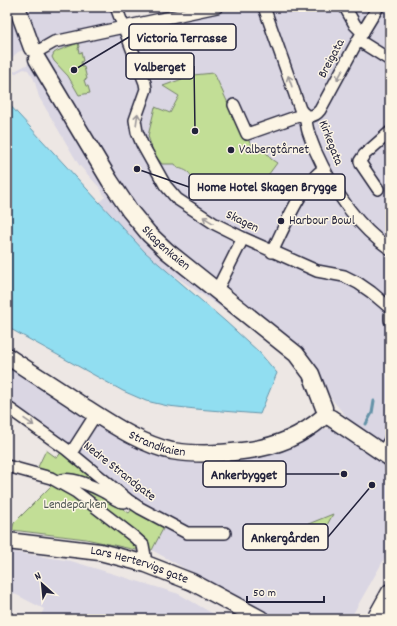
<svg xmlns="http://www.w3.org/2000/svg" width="397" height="626" font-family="Dekko,sans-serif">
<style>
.built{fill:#dad6e3;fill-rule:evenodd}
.green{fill:#c2de96;stroke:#728068}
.water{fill:#91def1;stroke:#6593a8}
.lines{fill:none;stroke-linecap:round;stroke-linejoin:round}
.stream{stroke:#6593a8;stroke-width:3}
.street-casing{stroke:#22223b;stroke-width:14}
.secondary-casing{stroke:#22223b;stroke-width:19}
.street{stroke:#fcf5e5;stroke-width:11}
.secondary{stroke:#fcf5e5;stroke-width:16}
.oneway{stroke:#9a9698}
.poi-dot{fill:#22223b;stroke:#fcf5e5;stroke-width:1.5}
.labels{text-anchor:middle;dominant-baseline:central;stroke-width:3;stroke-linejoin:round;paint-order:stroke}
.street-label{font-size:13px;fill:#22223b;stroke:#fcf5e5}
.poi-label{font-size:13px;fill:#22223b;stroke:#fcf5e5;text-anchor:start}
.park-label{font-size:13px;fill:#525a56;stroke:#fcf5e5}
.leader{fill:none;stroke:#22223b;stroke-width:1.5}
.callout-dot{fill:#22223b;stroke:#fcf5e5;stroke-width:1.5}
.callout{fill:#fcf5e5;stroke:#22223b;stroke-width:1.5}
.callout-label{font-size:14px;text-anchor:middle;font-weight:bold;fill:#22223b}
</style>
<rect width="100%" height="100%" fill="#ede7e4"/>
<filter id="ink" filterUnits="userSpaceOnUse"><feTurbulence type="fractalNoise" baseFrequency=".025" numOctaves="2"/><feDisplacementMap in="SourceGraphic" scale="8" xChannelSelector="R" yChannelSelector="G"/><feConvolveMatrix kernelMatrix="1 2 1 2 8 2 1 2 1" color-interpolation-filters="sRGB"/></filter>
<g filter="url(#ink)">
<!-- built -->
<path class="built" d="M7,7h104l6,16 -65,17 -34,12 -11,10z
M233,7h157v444l-41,-31 -15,-18 -20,-31 -151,-103 -18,-16 -46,-50 6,-5 -5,-9 -21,-23 -40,-68 -5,-18 -6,-9 -4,-1 -8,4 -9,2 54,-28 73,-19zM164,87l68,25 5,15 18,21 10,3 6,8 6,4 -14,19 -14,-5 -22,1 -10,2 -7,-2 -18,-2 -6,-6 -8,-2 -3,-4h-13l-8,-10 1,-46 15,5 9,-18z
M7,356l149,90 120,4 48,-21 9,-1 57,38v83l-40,70h-68l-19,-6 -111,-63 12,-23 -157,-120z
M7,551l64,10 108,33 43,25h-183l5,-10 -37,-19z"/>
<!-- green -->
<path class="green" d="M78,43l1,4 -1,1 1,5 2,-1 2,9 -2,1 1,5h2l3,12 -3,1 2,6h2l2,7 -11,2 -11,-19 -14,-15 -2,-4 2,-4 3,-2z
M214,73l18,39 5,15 18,21 10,3 6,8 6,4 -14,19 -14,-5 -22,1 -10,2 -7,-2 -17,3c-2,-9 -7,-11 -15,-13l-3,-4h-13l-8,-10 -6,-18 7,-29 15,6 9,-17 -16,-10 30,-11z
M46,450l11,8 5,-7 11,9 9,11 39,27 2,11 6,4 4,-5 31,19 -12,23h-16l-50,-11 -74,-9 2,-7 38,-38 -15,-16z
M333,514l-13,24 -19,-11z"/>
<!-- water -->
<path class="water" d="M7,102l138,150 80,69 34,31 18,21 -17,41 -64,-5 -28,-3 -22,-5 -23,-10 -116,-64z"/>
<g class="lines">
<!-- stream -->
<path class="stream" d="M366,424l6,-11 2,-12
M385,436l5,-7"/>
<defs>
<path id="street" d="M116,7l29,76 1,6 -11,31 2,12 5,12 23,41 12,14 38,25 28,14 74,33 27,5 14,7 13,9 19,16
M264,7l36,102c5,9 14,9 20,1l38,-70 20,-33
M345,7l10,18 8,8
M358,40l32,20
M40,50l14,-8 163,-35
M234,105l13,29 57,-20
M306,115c-1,13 5,24 9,35 17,38 40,75 75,99
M378,189l-17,-25 -1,-3 4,-6 26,-23
M272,252c11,-22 31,-71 52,-83
M217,290l26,-52
M390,315v5
M7,407l59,42 62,51 12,8 47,25h38
M71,453l25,-39
M382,453l8,-13
M7,466l44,12 25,14 57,44 10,9 2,11
M59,481c9,-6 36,6 45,11 7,3 12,10 20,10"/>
<g id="secondary">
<path d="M17,7l15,41"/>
<path id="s1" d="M37,59l73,122 20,30 19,23 18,17 129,103 15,20 13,34"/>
<path id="s2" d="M7,356c25,17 51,33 76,50 27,17 57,38 89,45 23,4 46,3 70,0 29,-3 57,-13 80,-33"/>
<path d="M331,418l59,40"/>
<path id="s3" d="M7,541l93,11 46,12 46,18 69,37"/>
<path d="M375,619l15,-27"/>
<path d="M389,619l1,-1"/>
</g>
</defs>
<!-- street casing -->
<use href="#street" class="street-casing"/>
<!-- secondary casing -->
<use href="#secondary" class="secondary-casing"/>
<!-- street -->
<use href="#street" class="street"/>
<!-- secondary -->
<use href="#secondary" class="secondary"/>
</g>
<!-- one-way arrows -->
<defs><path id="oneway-shaft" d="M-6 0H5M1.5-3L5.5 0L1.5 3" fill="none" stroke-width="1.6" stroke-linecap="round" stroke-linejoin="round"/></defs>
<g class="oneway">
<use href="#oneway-shaft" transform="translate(340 75) rotate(119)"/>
<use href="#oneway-shaft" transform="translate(290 81) rotate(-109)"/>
<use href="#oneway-shaft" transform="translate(137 119) rotate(-82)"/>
<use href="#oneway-shaft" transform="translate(208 220) rotate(-148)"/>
<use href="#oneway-shaft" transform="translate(29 422) rotate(35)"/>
</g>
</g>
<!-- markers -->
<g class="poi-dot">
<circle cx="231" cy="150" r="4"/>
<circle cx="281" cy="221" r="4"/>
</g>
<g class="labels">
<!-- street labels -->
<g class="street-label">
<text transform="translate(332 59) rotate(-62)">Breigata</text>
<text transform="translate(330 143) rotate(69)">Kirkegata</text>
<text transform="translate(242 222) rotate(26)">Skagen</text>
<text stroke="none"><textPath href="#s1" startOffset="230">Skagenkaien</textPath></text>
<text stroke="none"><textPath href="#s2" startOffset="175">Strandkaien</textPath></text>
<text transform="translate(119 472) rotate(38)">Nedre Strandgate</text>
<text stroke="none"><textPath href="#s3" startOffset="135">Lars Hertervigs gate</textPath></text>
</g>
<!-- poi labels -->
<g class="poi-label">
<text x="239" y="150">Valbergtårnet</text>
<text x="289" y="221">Harbour Bowl</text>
</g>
<!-- park labels -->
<g class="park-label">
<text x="75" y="505">Lendeparken</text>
</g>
</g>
<!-- callouts -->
<path class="leader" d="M74 70L129 37M195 131L194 66M137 169L189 187M344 474L286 474M372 485L328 537"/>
<g class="callout-dot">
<circle cx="74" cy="70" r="4"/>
<circle cx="195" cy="131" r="4"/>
<circle cx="137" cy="169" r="4"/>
<circle cx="344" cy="474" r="4"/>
<circle cx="372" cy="485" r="4"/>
</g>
<g class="callout">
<rect x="129" y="24" width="107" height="26" rx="4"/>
<rect x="126" y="53" width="68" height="26" rx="4"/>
<rect x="189" y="174" width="156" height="26" rx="4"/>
<rect x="203" y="461" width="83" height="26" rx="4"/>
<rect x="243" y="524" width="85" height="26" rx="4"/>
</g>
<g class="callout-label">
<text x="182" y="42">Victoria Terrasse</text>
<text x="160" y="71">Valberget</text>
<text x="267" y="191">Home Hotel Skagen Brygge</text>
<text x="244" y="479">Ankerbygget</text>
<text x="285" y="542">Ankergården</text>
</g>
<!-- margin -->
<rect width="397" height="626" fill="none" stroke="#fcf5e5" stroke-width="24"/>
<rect x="12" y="12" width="373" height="602" fill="none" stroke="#22223b" stroke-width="1.5" filter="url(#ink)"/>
<!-- north arrow -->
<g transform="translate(42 584) rotate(333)" stroke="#fcf5e5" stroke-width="3" paint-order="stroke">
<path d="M0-3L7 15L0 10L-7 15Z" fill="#22223b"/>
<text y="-6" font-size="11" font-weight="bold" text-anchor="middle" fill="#22223b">N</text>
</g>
<!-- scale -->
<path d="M247 596v6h77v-6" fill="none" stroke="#22223b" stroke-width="2"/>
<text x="253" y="596" font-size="12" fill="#22223b" stroke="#fcf5e5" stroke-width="3" paint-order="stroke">50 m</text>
</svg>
